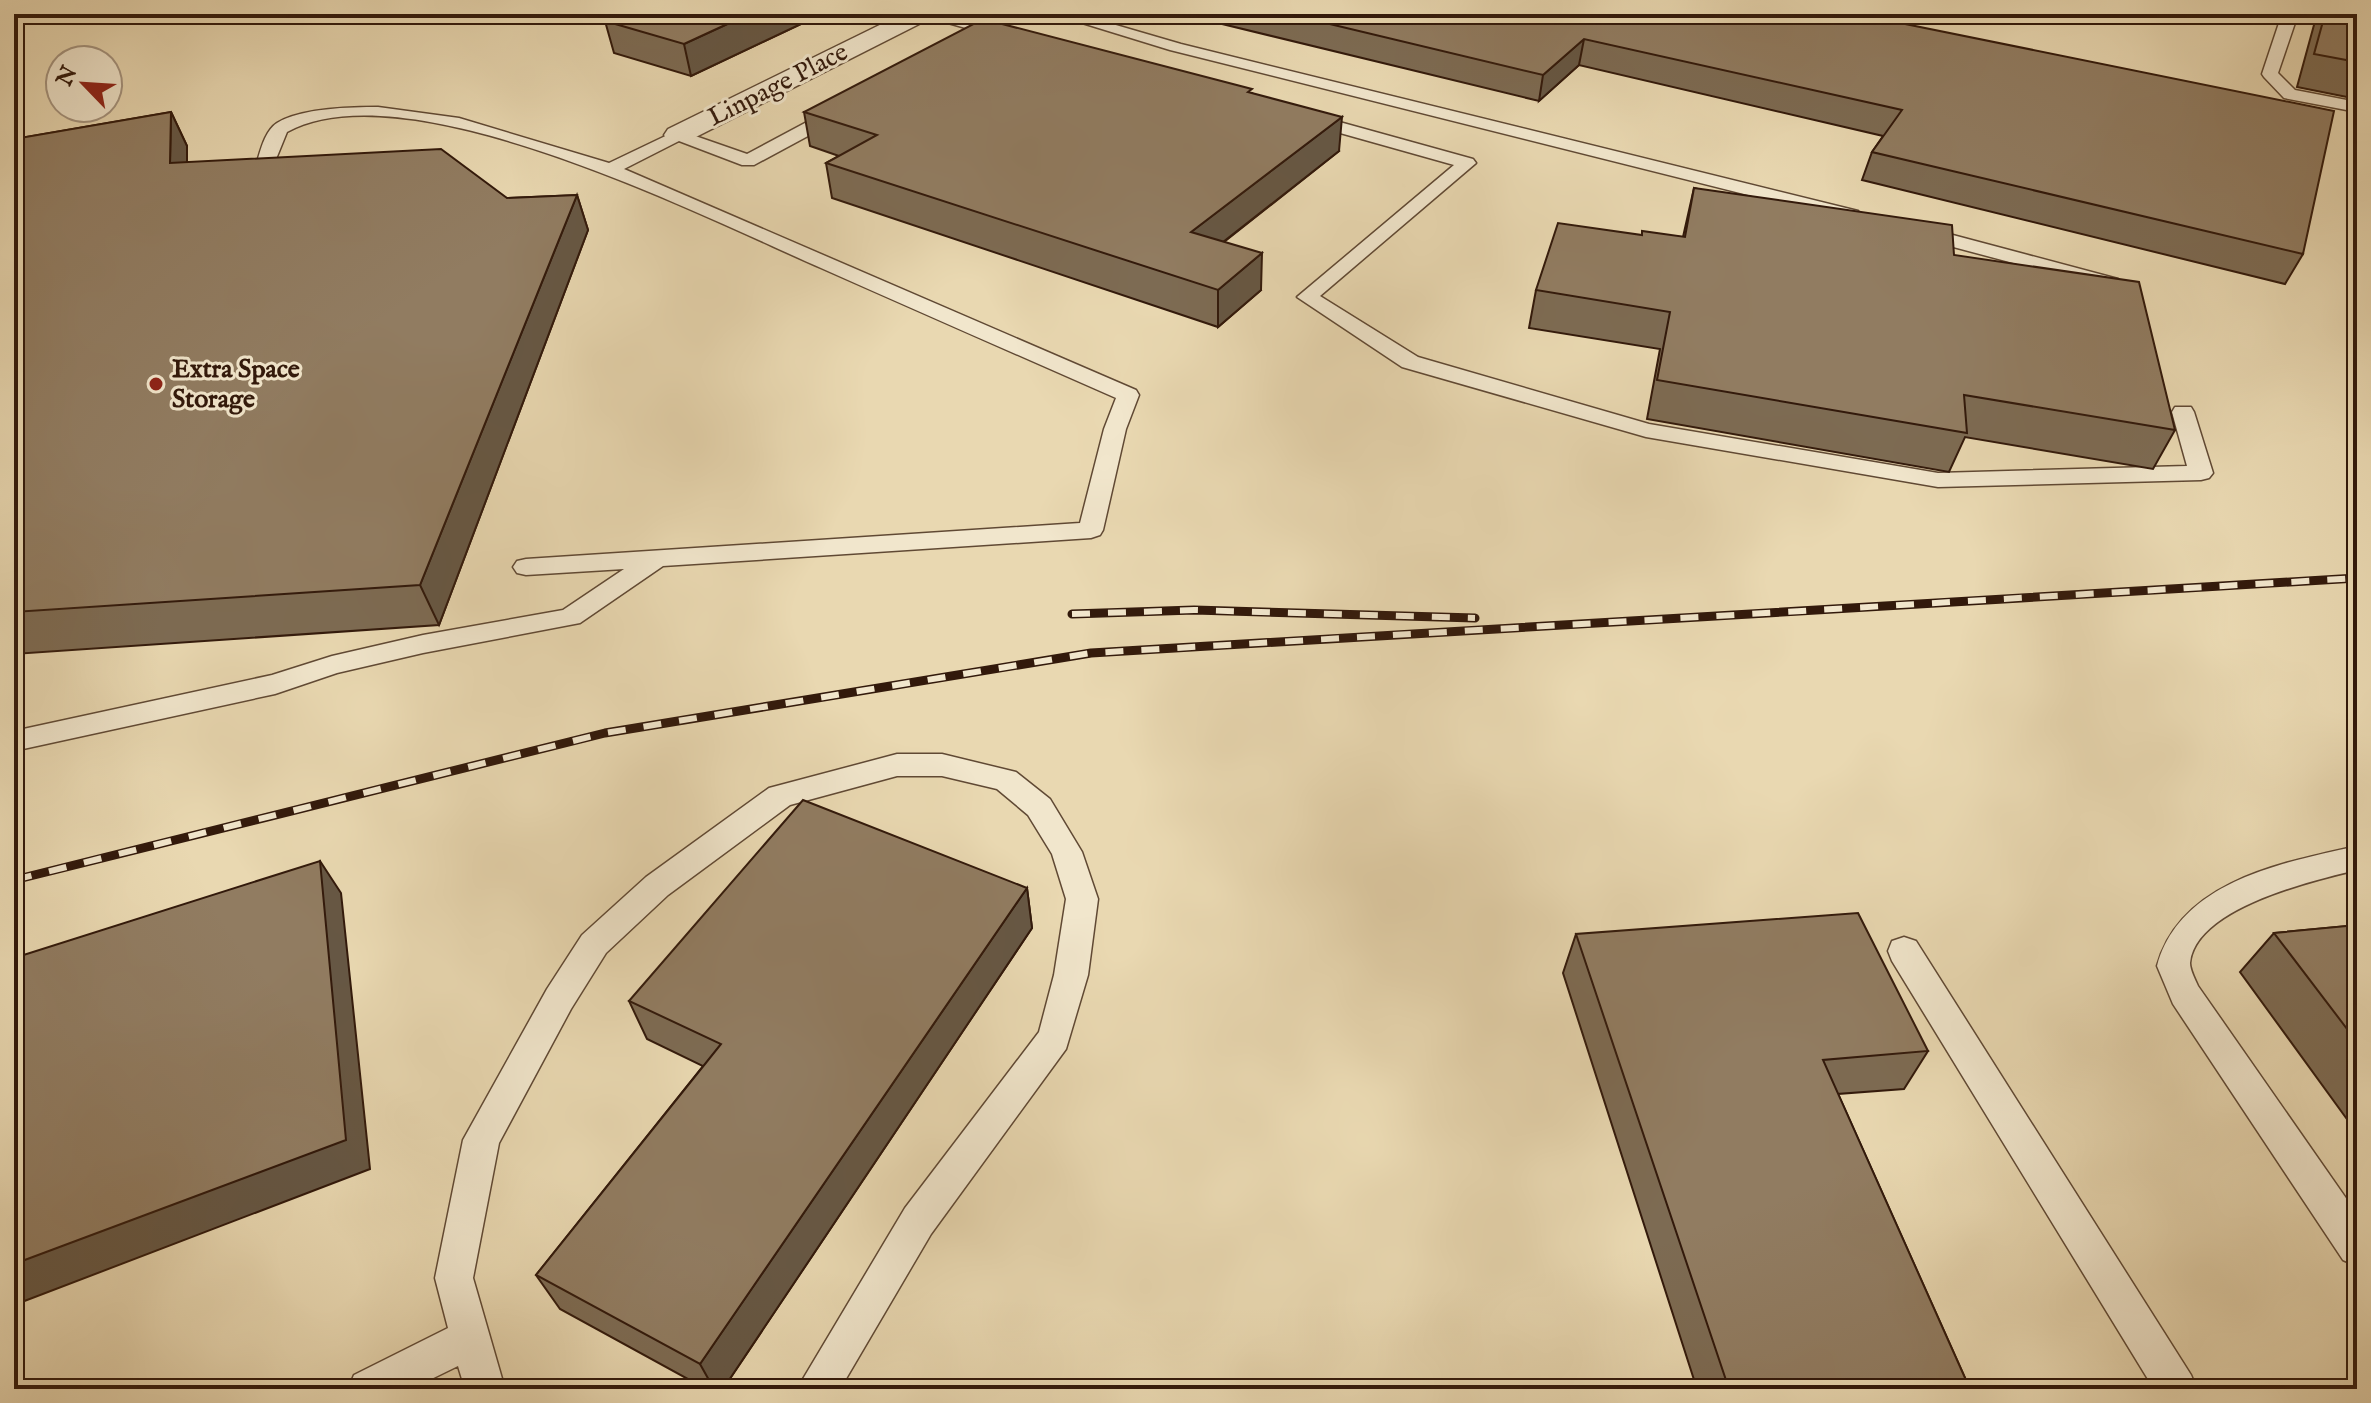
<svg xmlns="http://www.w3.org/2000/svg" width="2371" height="1403" font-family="'IM FELL English',serif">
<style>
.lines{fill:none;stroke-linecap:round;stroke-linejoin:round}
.lane-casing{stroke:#604934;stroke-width:3}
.street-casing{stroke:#604934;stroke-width:3}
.lane{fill:#f1e6cc;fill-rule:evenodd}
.street{fill:#f1e6cc;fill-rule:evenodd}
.rail-casing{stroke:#32190b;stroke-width:9}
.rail{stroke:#f1e6cc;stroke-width:6;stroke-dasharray:18;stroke-linecap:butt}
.wall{fill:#7d6b53;stroke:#32190b;stroke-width:2}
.shaded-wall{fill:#665744;stroke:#32190b;stroke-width:2}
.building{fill:#917c61;stroke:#32190b;stroke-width:2}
.poi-dot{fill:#8f2418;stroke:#f1e6cc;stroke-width:3}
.labels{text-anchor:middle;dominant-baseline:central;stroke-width:6;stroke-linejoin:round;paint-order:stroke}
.far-street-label{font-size:26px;fill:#32190b;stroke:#f1e6cc}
.far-poi-label{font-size:26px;font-weight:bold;fill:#32190b;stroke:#f1e6cc;text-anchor:start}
</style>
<rect width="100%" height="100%" fill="#e9d8b1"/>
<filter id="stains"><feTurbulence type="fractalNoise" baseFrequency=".0025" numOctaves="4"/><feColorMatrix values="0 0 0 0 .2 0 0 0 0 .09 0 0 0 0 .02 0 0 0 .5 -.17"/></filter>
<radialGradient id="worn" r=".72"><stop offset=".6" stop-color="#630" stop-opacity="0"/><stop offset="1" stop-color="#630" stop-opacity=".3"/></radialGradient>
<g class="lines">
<defs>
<path id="lane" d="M924,14h25l64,18 3,3 -8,5 -81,-23z
M1053,14h25l103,30 677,167 2,4 -2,4h-14l-674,-169z
M2282,14h16l-20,59 17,17 62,12v10l-73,-14 -20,-21 -2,-3z
M378,107l81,11 150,45 69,-33 69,24 86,-46h12l2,4 -2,4 -91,49h-12l-63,-24 -55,28 512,221 3,5 -13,34 -23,101 -3,5 -9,3 -428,28 -83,57 -157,30 -86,20 -62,21 -261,57v-20l258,-56 60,-19 91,-21 140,-25 61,-41 -98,6 -9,-2 -4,-6 4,-6 9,-2 554,-36 24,-94 12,-31c-98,-43 -196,-86 -295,-130 -117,-51 -414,-202 -534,-136l-11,27 28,11 3,4 -3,4h-12l-35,-16c4,-13 8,-31 20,-39 24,-15 73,-16 101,-16z
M1307,113l166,46 3,4 -156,133 98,61 231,67 289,49 249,-7 -15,-54 3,-5h16l3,5 19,61 -4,5 -8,2 -263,7 -292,-50 -244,-70 -105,-70 157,-132 -153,-43 -3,-4z
M1919,226l199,53 3,4 -10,6 -199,-53 -3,-4 3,-4z
M897,754h45l74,18 34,27 32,53 16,47 -10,76 -22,74 -135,185 -91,155h-43l108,-181 134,-176 15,-57 12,-76 -14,-45 -24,-39 -31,-26 -55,-13h-45l-107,29 -122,90 -62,58 -35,56 -72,134 -26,135 32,111h-40l-7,-23 -47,23h-63l6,-14 94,-47 -13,-50 28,-138 84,-151 35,-54 64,-58 123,-89z
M2357,846v24c-43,10 -162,38 -167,93 0,7 5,16 8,23l159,228v52l-14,-6 -170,-256 -16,-38c23,-85 125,-103 200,-120z
M1904,937l12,4 275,434 6,14h-43l-262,-428 -4,-10 4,-10z"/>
<path id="street" d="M902,14h31l-4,5 -241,122h-20l-4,-6 4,-6z"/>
</defs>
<!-- lane casing -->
<use href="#lane" class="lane-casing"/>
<!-- street casing -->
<use href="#street" class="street-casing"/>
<!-- lane -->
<use href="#lane" class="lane"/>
<!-- street -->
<use href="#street" class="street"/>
<defs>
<path id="rail" d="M1072,614l122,-4 281,8
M14,880l591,-147 486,-80 1266,-75"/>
</defs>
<!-- rail casing -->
<use href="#rail" class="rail-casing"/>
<!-- rail -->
<use href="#rail" class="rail"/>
</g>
<!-- wall -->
<path class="wall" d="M622,14h200l-131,62 -77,-23 -9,-32z
M1181,14h675l447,240 -18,30 -423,-104 10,-28 11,-16 -304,-71 -40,36z
M2044,14h40l-4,7z
M2317,14h40v85l-60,-12z
M1252,93l87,58 -115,91 37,48 -43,37 -386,-129 -6,-35 13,-7 -29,-10 -6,-34z
M171,112l16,34v16l320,36 70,-3 11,35 -149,395 -425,29v-515z
M1694,188l260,67 221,175 -22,39 -188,-32 -16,35 -302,-53 13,-70 -131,-21 7,-38 105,-55 42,2z
M1027,888l5,40 -309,461h-17l-146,-80 -24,-34 167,-209 -56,-27 -18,-38z
M2357,925v208l-117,-161 34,-39z
M1576,934l352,117 -24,38 -66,5 132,295h-273l-134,-416z"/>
<!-- shaded-wall -->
<path class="shaded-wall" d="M749,14h73l-131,62 -7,-32z
M1584,39l-5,26 -40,36 4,-26z
M171,112l16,34v52l-17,-35z
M1342,117l-3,34 -149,117 1,-36z
M577,195l11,35 -149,395 -19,-40z
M1262,253l-1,37 -43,37v-37z
M320,861l21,32 29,276 -356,136v-41z
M1027,888l5,40 -309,461h-9l-14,-25z"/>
<!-- building -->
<path class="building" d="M622,14h127l-65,30 -79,-23z
M1288,14h568l478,97 -31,143 -431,-102 30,-42 -318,-71 -41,36z
M2325,14h32v48l-43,-8z
M983,19l269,70 -4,3 94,25 -151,115 71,21 -44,37 -392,-127 51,-28 -73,-23z
M171,112l-1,51 271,-14 66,49 70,-3 -157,390 -406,27v-473z
M1694,188l258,37 2,30 185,27 36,148 -211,-35 3,38 -310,-53 13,-68 -134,-22 22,-67 84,12v-4l43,6z
M803,800l224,88 -327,476 -164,-89 185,-231 -92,-43z
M320,861l26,279 -332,124v-306z
M1858,913l70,138 -105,9 147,329h-241l-153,-455z
M2357,925v117l-83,-109z"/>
<!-- markers -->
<circle class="poi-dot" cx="156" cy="384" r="8"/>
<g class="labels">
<!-- far-street labels -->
<g class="far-street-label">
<text transform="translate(778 85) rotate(-27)">Linpage Place</text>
</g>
<!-- far-poi labels -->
<g class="far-poi-label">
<text x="172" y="369">Extra Space<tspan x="172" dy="30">Storage</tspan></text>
</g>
</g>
<!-- margin -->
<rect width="2371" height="1403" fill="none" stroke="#e9d8b1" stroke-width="48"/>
<rect x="16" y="16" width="2339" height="1371" fill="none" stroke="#32190b" stroke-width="4"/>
<rect x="24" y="24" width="2323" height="1355" fill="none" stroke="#32190b" stroke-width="2"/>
<!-- north arrow -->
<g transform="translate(84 84) rotate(295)"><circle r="38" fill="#f1e6cc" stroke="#a5947f" stroke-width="2"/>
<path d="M0-6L14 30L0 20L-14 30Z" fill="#8f2418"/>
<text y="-12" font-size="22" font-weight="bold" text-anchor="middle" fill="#32190b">N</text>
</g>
<rect width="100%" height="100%" filter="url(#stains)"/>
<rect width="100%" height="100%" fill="url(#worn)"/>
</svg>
